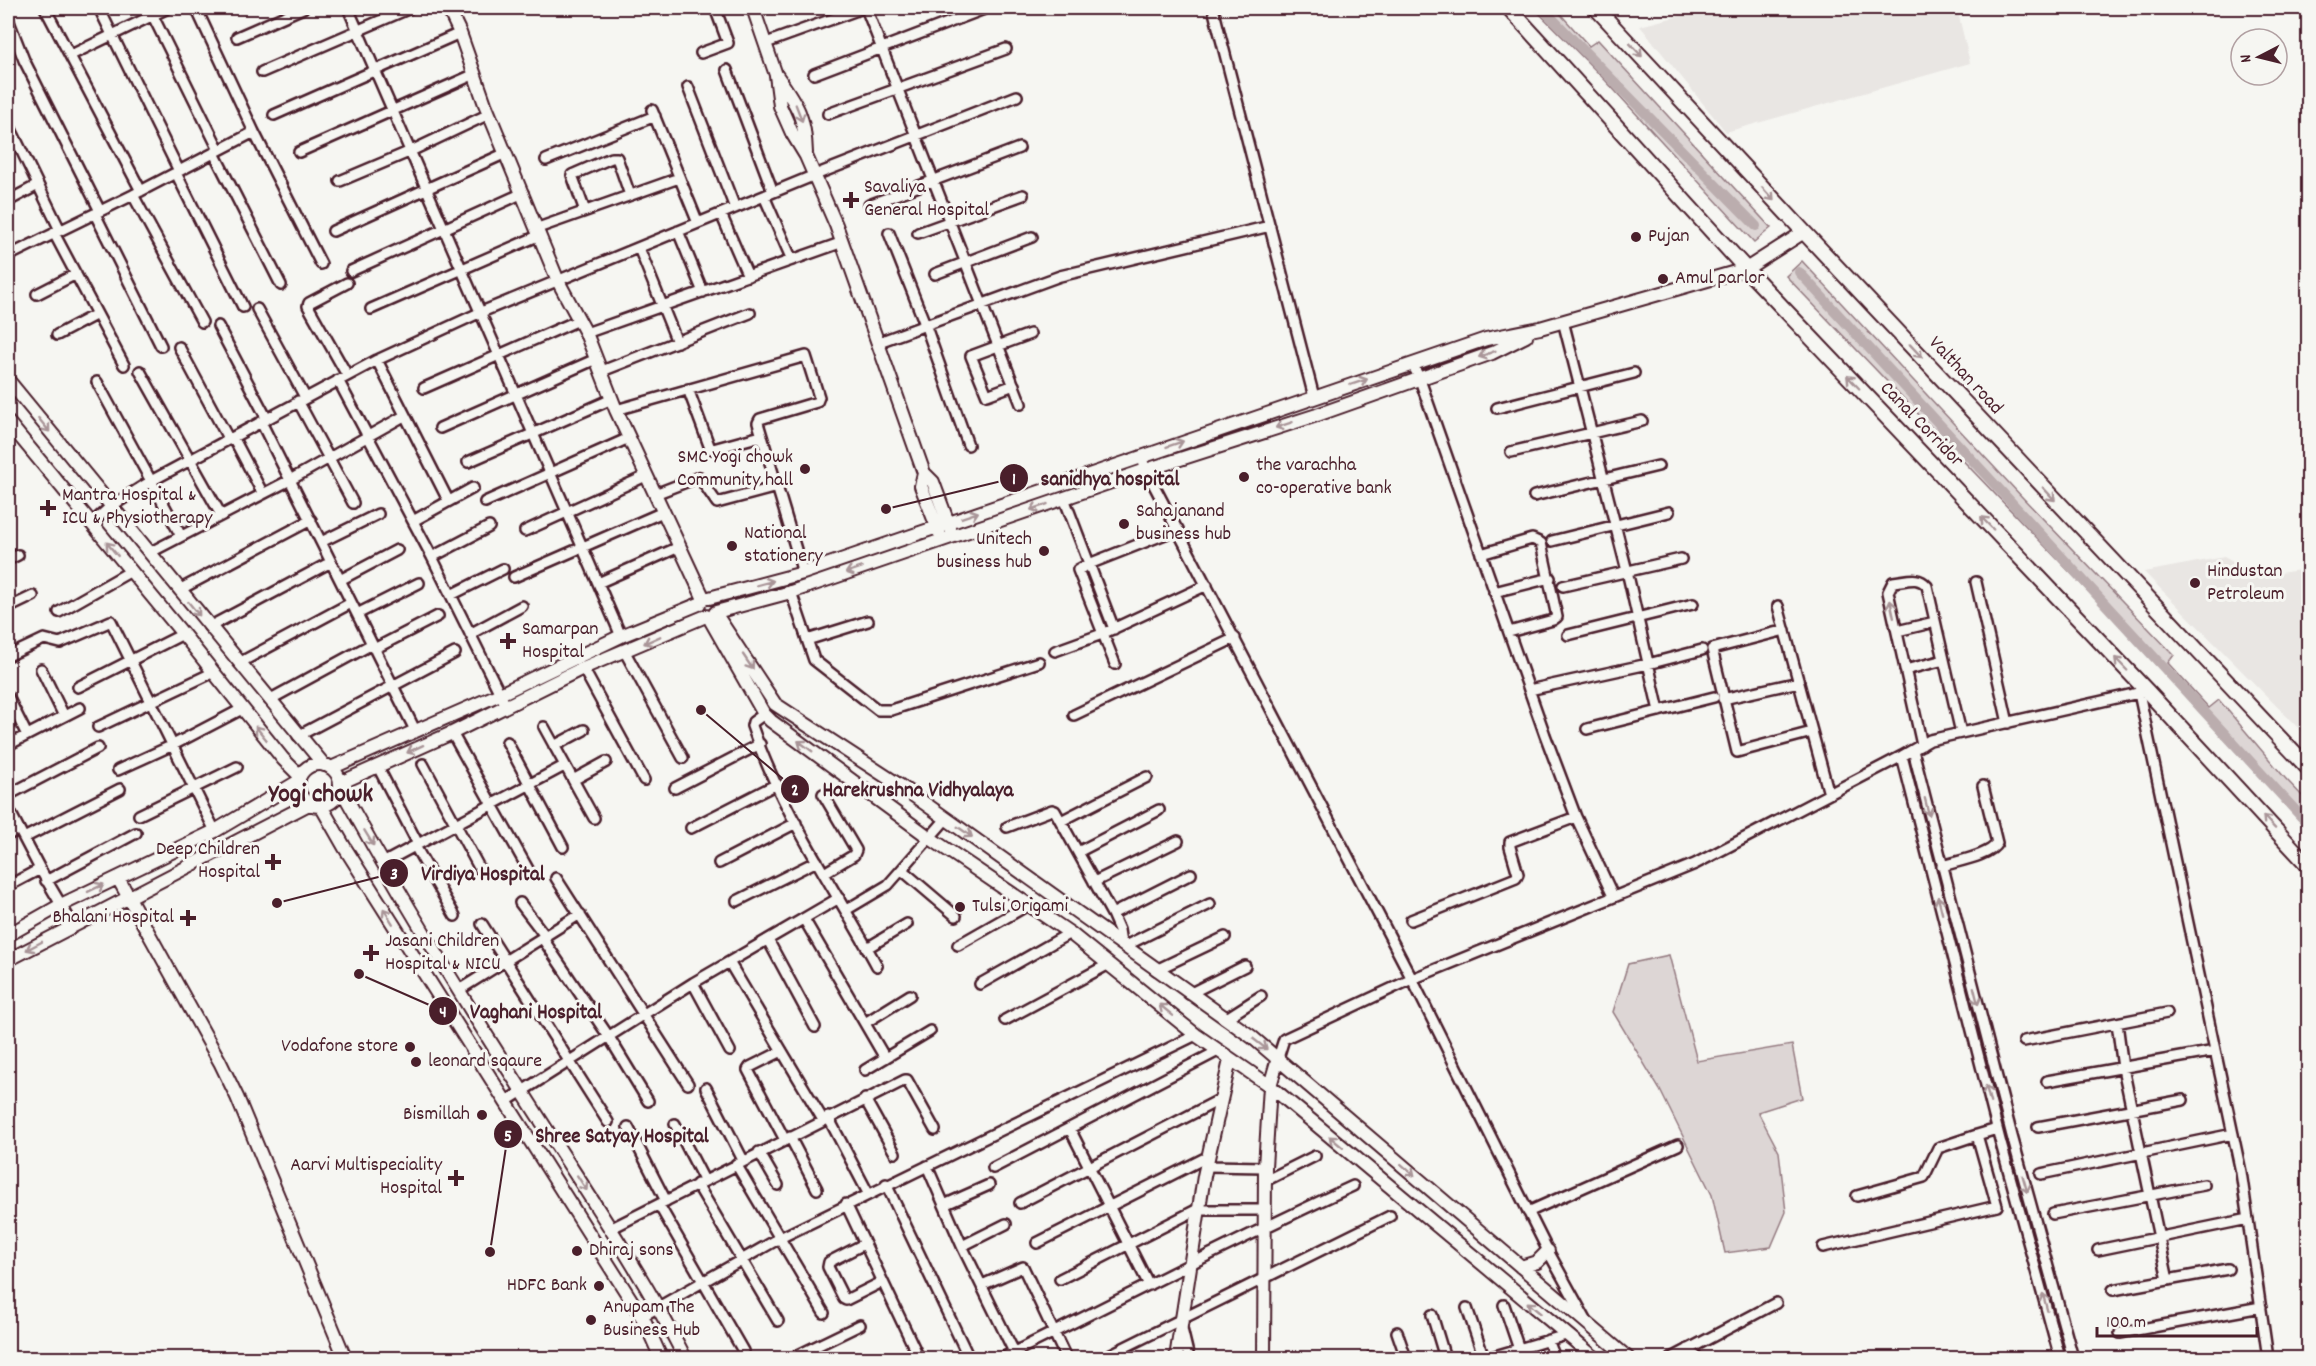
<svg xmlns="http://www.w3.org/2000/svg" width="2316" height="1366" font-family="Dekko,sans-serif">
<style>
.built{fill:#e9e6e3}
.green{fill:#ddd6d5;stroke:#947a80;stroke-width:1.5}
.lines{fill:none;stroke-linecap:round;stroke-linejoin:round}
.canal{stroke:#bbadae;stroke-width:10}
.minor-casing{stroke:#4a1f2b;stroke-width:14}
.tertiary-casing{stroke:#4a1f2b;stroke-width:16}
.secondary-casing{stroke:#4a1f2b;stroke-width:18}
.minor{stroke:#f6f6f2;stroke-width:9}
.tertiary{stroke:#f6f6f2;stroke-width:12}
.secondary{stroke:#f6f6f2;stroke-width:14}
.oneway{stroke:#a99598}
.poi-dot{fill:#4a1f2b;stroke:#f6f6f2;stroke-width:2}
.labels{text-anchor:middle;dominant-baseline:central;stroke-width:6;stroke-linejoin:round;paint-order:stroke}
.poi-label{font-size:20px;fill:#4a1f2b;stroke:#f6f6f2;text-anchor:start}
.street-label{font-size:20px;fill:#4a1f2b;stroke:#f6f6f2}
.district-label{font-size:26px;font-weight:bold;fill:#4a1f2b;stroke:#f6f6f2}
.leader{fill:none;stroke:#4a1f2b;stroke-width:2}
.callout-dot{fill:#4a1f2b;stroke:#f6f6f2;stroke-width:2}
.mark-label{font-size:18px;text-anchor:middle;font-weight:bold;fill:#fff}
.callout-label{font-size:21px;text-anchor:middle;font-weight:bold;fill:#4a1f2b;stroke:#f6f6f2;stroke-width:6;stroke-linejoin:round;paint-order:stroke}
</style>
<rect width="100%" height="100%" fill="#f6f6f2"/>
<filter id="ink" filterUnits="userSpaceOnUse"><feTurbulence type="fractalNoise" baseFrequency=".0167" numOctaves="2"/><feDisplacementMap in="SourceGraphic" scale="12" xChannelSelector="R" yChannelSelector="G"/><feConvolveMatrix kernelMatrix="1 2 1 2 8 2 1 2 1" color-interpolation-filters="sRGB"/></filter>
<g filter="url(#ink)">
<!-- built -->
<path class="built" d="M1710,8h247l13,55 -244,69 -86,-106z
M2224,557l34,19 50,-7v169l-164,-166z"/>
<!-- green -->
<path class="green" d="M1534,8h21l34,38 9,-6 173,188 -17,14 -149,-162z
M1802,261l221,237 151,157 -6,8 41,45 10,-8 66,78 23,24v16l-174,-179 -348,-363z
M1669,955l28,106 95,-16 10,53 -44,14 21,40 7,60 -15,35 -46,6 -13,-58 -52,-105 -47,-78 15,-48z"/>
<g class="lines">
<!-- canal -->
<path class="canal" d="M1542,8l214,218
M1799,272l509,552"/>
<defs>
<path id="minor" d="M45,8l96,183
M99,8l80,163
M149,8l70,142
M196,8l58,124 67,132
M348,8l273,628
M866,8l155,396
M1213,8l101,389
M8,19l16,41 76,151
M237,37l66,-29
M766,43l97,-35
M701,53l27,-10 -13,-35
M71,55l97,-47
M727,70l46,122
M262,72l148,-64
M814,74l173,-66
M688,87l47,121
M652,110l46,113
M828,114l178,-65
M274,115l186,-82
M8,123l52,107
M299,152l176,-78
M214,153l67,132
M546,160l109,-44
M176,173l67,134
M340,181l71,-30 78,-37
M133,195l69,127
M764,196l28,64
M8,201l30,-16
M869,205l150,-57
M585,211l-13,-36 39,-17h6l13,37
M95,214l66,132
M721,214l27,62
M538,228l141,-50
M333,231l173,-78
M678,231l25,61
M54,233l70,132
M889,233l36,91 43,121
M918,233l105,-38
M639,248l38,94
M8,256l125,-61 121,-63
M351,271l172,-78
M935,274l97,-37
M347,283l-38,20 -1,3 39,69
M37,294l39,-20
M257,309l48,88
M371,309l169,-74
M1563,321l64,250 32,140
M218,326l49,93
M586,333l257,-91
M57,335l40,-21
M879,342l181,-66 210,-50
M179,347l50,93
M377,360l71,140
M1412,364l7,13 126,358 31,82 37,79
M140,371l81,144
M602,371l148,-58
M338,380l94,177 74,149
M97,382l84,154
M1014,385l-27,10 -16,-39 59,-22
M424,388l155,-68
M688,389l22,59 3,1 48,-13
M298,401l55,102
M1497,408l137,-35
M616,410l190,-54 13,41 -2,5 -57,17 -2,4 45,150
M261,422l154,308
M440,428l156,-69
M233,437l30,57
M1511,452l131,-31
M1141,456l5,14 266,509 136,272 38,69
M468,462l144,-63
M655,494l44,-17 18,26 60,-16
M1534,496l124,-30
M1064,498l50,131
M485,502l144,-64
M413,521l60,-33
M91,524l19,-17 41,-26 226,-121 102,-47 336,-138 202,-79
M525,531l121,-55
M1552,541l117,-29
M321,542l57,-28
M149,553l141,-73 114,-64
M1481,554l51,-15 9,4 16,74 -4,3 -44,12
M432,557l57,-30
M8,560l10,-5
M514,577l149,-65
M340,580l57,-30
M1976,582l32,141
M598,583l81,-36
M1563,586l118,-27
M179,590l132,-70
M791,592l23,68 64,50h13l148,-48
M1494,592l56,-14
M451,595l52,-26
M1778,606l51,188
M8,608l25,-12
M59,612l72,-41
M357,614l62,-31
M209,627l122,-65
M1785,630l-73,19 25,103 75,-20
M1897,631l38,-9
M470,634l52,-28
M1568,635l125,-31
M807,640l61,-19
M374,649l64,-33
M1055,651l47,-17 105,-49
M625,652l58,106
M8,656l36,-17 16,4 51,-22 104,210
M239,663l112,-60
M1115,664l-37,-94 11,-6 89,-35
M583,668l61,112
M41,669l23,47
M1905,670l39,-10
M78,687l105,-53
M1529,690l119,-26 54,-14
M2139,693l102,479 27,186
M8,697l19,38
M1723,699l76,-17
M269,700l103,-56
M764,714l-11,8 -1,4c29,85 82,161 125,240
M1074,715l161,-77
M98,727l116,-55
M544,727l50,91
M1587,729l127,-32
M452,733l77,138
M298,736l157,-83
M507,742l56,105
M8,745l72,-37
M1922,745l-34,-153 5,-10c13,-1 25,-7 34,4l34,147
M554,746l30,-16
M1913,750l99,386 61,222
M1902,756l98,384 60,218
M423,764l59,109
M378,767l40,77
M118,770l55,-25 69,-36
M573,780l33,-18
M675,788l85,-44
M823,794l33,56 -2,5 -30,18
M8,795l90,-47
M8,808l32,61 33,56
M139,815l98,-48
M1061,821l86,-44
M1007,827l45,-17 3,1 57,103 7,16 2,13
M691,828l86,-44
M8,835l11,-6
M24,838l96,-49
M415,846l40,70
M1078,852l81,-42
M383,863l181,-97
M719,863l77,-40
M1942,866c15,-5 48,-10 55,-23l-14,-57
M902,870l54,46
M556,878l132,206
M46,881l90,-48
M1094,882l84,-41
M8,886l32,-17
M737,901l80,-40
M520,903l26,34
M846,910l42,-25 58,-66
M1112,914l79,-40
M804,919l81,139
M1411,920l105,-42 2,-4 -8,-27v-5l66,-25
M482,924l126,198
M543,939l66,98 39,64
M768,940l47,87
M958,945l70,-40
M1125,946l85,-42
M867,948l40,-24
M729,962l94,158
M1156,970l69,-33
M693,983l37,68
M980,984l90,-51
M459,990l121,-76
M1189,994l56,-28
M1225,1019l36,-23
M1005,1020l104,-56
M865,1023l45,-28
M2117,1023l6,45 45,212
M2024,1041l143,-28
M782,1051l-32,16 -2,3 37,70
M1278,1058l6,-19 128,-60 283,-115 207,-108 28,-16 217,-49
M865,1070l65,-39
M2047,1081l168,-30
M706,1088l37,72
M865,1099l30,54
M505,1102l188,-119 146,-85
M828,1117l40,76
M675,1124l29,56
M628,1127l38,74
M2038,1127l145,-27
M1070,1129l79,156
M790,1137l27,52
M759,1152l19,33
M736,1164l88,149
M927,1166l35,80 55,112
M1207,1166l58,1
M993,1168l225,-117
M2041,1174l192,-40
M1265,1181l50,-25
M697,1184l81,137
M886,1184l83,174
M1857,1196l67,-19 14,-29 39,-13
M1020,1203l201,-104
M846,1204l73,154
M659,1205l84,146
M944,1205l45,-20
M1200,1210h64
M1528,1212l150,-67
M2053,1214l151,-29
M612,1228l293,-148h2l28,50
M1037,1243l172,-87
M864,1244l-35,18 -1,5 16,32 2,1 36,-18
M962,1246l44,-22
M1823,1247l174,-41 -20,-71 20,-6
M2098,1250l150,-31
M1060,1279l140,-71
M982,1285l41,-18 43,91
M2113,1290l115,-21
M1504,1305l18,53
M1467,1308l17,50
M1432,1315l13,43
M641,1317l139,-79 416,-203
M1182,1329l7,29
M1397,1332l9,26
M2120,1333l141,-26
M1548,1340l7,18
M1688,1349l10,9
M1371,1357v1
M792,1358l68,-33
M1002,1358c117,-58 233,-118 351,-172
M1103,1358l287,-142
M1488,1358l78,-23
M1672,1358l104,-55"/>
<path id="tertiary" d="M448,8l12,25 25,71 73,177 28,52 30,77 88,189
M753,8l23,67 4,31 12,27 14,23 30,69 88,248 -3,13 18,46
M777,76c21,30 28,41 29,77
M8,380l316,385
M8,422l175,212 100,125 17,17
M924,473l9,9 17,46
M709,598l94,-25 683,-234 54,-11 206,-59 58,-37
M716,612l75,-20 355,-122 171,-55 175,-62 34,-17
M715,613l60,91 124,81 353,252 376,321
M711,621l53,93 7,7 159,117 140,95 126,102 74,51 325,272
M298 785a21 21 0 1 1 42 0a21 21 0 1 1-42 0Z
M331,768l169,-74 121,-58 78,-32
M340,783l112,-50 131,-65 123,-52
M340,787c57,103 118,205 182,304 56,89 116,174 163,267
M321,806l24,42 300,474 16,36
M118,878l102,184 17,35 108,261
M8,935l53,-30 154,-74 84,-50
M8,960l301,-156
M1521,1267l16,-5 11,-11
M1176,1358l28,-182 26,-116
M1264,1358l1,-191 5,-81 8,-28"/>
<path id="secondary" d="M1509,8l237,261 401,422 161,174
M1596,8l208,224 504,536"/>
</defs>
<!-- minor casing -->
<use href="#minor" class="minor-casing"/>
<!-- tertiary casing -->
<use href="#tertiary" class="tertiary-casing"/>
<!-- secondary casing -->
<use href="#secondary" class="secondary-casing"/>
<!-- minor -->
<use href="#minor" class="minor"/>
<!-- tertiary -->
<use href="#tertiary" class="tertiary"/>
<!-- secondary -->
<use href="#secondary" class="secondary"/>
</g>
<!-- one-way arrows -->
<defs><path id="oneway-shaft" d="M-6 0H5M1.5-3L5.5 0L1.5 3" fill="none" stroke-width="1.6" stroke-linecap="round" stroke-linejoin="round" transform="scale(1.5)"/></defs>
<g class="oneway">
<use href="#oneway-shaft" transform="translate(1636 50) rotate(47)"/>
<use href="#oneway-shaft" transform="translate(799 113) rotate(69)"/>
<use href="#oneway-shaft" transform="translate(1768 194) rotate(48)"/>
<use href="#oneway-shaft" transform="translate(1916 351) rotate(47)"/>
<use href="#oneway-shaft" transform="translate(1487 354) rotate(159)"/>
<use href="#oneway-shaft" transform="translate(1359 382) rotate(-19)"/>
<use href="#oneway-shaft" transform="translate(1853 382) rotate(-134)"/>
<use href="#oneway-shaft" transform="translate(44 425) rotate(51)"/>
<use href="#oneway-shaft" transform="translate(1284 425) rotate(162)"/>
<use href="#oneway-shaft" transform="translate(1175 444) rotate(-19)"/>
<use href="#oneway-shaft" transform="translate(2049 494) rotate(47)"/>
<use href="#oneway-shaft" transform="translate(1039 507) rotate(161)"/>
<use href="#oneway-shaft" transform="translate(970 515) rotate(-19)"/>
<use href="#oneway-shaft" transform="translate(1987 523) rotate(-134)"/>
<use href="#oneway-shaft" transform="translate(112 549) rotate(-130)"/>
<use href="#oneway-shaft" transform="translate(854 570) rotate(161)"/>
<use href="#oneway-shaft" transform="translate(765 583) rotate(-15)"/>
<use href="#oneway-shaft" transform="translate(194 609) rotate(51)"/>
<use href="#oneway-shaft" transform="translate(1892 609) rotate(-102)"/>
<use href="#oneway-shaft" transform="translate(652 640) rotate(156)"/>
<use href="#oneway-shaft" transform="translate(748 662) rotate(56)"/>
<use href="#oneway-shaft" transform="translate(2121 664) rotate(-134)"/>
<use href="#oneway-shaft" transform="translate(261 733) rotate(-129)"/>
<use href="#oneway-shaft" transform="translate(805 746) rotate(-144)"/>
<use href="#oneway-shaft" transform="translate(415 749) rotate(155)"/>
<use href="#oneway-shaft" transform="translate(1927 807) rotate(76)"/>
<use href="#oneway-shaft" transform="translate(2269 822) rotate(-133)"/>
<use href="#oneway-shaft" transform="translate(965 832) rotate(35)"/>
<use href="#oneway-shaft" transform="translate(369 838) rotate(59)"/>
<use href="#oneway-shaft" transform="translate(96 888) rotate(-26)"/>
<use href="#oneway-shaft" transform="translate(1940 905) rotate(-104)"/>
<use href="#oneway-shaft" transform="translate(388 916) rotate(-122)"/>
<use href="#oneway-shaft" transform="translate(34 946) rotate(152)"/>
<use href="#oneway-shaft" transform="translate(1976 996) rotate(76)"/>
<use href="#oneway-shaft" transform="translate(1166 1010) rotate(-141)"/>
<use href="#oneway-shaft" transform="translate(1260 1044) rotate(38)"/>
<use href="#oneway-shaft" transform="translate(1988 1094) rotate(-104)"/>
<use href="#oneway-shaft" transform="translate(1336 1142) rotate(-140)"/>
<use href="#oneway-shaft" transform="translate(1408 1170) rotate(41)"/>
<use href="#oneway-shaft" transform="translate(582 1183) rotate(57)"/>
<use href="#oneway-shaft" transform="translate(2025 1184) rotate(74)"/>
<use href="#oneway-shaft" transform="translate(2045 1302) rotate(-105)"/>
<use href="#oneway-shaft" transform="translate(1534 1308) rotate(-140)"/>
</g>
</g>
<!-- markers -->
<g class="poi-dot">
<path d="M848 191h6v6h6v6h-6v6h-6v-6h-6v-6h6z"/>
<circle cx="1636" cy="237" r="6"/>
<circle cx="1663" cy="279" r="6"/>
<circle cx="805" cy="469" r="6"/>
<circle cx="1244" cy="477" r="6"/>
<path d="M45 499h6v6h6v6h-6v6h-6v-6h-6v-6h6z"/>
<circle cx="1124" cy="524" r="6"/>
<circle cx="732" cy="546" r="6"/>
<circle cx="1044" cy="551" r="6"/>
<circle cx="2195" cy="583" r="6"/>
<path d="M505 632h6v6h6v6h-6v6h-6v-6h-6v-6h6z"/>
<path d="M270 853h6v6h6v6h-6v6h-6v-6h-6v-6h6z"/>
<circle cx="960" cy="907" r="6"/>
<path d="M185 909h6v6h6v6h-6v6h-6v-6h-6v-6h6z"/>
<path d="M368 944h6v6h6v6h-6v6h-6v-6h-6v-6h6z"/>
<circle cx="410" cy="1047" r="6"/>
<circle cx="416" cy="1062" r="6"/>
<circle cx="482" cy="1115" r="6"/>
<path d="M453 1169h6v6h6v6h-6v6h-6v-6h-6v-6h6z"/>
<circle cx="577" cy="1251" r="6"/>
<circle cx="599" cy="1286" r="6"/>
<circle cx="591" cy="1320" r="6"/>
</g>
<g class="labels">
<!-- poi labels -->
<g class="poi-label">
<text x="864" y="188">Savaliya<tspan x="864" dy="23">General Hospital</tspan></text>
<text x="1648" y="237">Pujan</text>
<text x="1675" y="279">Amul parlor</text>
<text x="793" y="458" text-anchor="end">SMC Yogi chowk<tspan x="793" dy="23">Community hall</tspan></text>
<text x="1256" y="466">the varachha<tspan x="1256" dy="23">co-operative bank</tspan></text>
<text x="62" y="496">Mantra Hospital &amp;<tspan x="62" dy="23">ICU &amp; Physiotherapy</tspan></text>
<text x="1136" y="512">Sahajanand<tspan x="1136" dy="23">business hub</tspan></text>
<text x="744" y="534">National<tspan x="744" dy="23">stationery</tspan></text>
<text x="1032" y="540" text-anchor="end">Unitech<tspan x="1032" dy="23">business hub</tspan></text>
<text x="2207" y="572">Hindustan<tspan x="2207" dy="23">Petroleum</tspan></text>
<text x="522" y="630">Samarpan<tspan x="522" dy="23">Hospital</tspan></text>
<text x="260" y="850" text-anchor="end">Deep Children<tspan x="260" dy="23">Hospital</tspan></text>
<text x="972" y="907">Tulsi Origami</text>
<text x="174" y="918" text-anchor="end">Bhalani Hospital</text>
<text x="385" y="942">Jasani Children<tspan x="385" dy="23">Hospital &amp; NICU</tspan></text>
<text x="398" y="1047" text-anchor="end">Vodafone store</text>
<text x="428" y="1062">leonard sqaure</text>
<text x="470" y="1115" text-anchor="end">Bismillah</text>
<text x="442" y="1166" text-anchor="end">Aarvi Multispeciality<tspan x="442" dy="23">Hospital</tspan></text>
<text x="589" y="1251">Dhiraj sons</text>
<text x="587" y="1286" text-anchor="end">HDFC Bank</text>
<text x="603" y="1308">Anupam The<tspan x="603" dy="23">Business Hub</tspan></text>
</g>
<!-- street labels -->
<g class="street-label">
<text transform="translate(1965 376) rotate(47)">Valthan road</text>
<text transform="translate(1921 425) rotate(46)">Canal Corridor</text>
</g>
<!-- district labels -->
<g class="district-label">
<text x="321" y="795">Yogi chowk</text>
</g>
</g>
<!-- callouts -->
<path class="leader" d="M886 509L1014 478M701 710L795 789M277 903L394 873M359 974L443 1011M490 1252L508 1134"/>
<g class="callout-dot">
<circle cx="886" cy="509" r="6"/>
<circle cx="701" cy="710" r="6"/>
<circle cx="277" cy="903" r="6"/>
<circle cx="359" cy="974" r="6"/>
<circle cx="490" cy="1252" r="6"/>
<circle cx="1014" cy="478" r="15"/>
<circle cx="795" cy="789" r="15"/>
<circle cx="394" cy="873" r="15"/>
<circle cx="443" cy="1011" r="15"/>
<circle cx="508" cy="1134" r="15"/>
</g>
<g class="mark-label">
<text x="1014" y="484">1</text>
<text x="795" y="795">2</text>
<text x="394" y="879">3</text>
<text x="443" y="1017">4</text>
<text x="508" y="1141">5</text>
</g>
<g class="callout-label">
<text x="1110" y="485">sanidhya hospital</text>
<text x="918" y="796">Harekrushna Vidhyalaya</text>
<text x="483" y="880">Virdiya Hospital</text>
<text x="536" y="1018">Vaghani Hospital</text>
<text x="622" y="1142">Shree Satyay Hospital</text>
</g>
<!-- margin -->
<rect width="2316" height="1366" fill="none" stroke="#f6f6f2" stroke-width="30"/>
<rect x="15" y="15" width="2286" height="1336" fill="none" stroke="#4a1f2b" stroke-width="2" filter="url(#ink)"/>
<!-- north arrow -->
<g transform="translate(2259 57) rotate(263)"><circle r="28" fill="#f6f6f2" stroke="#b1a0a2" stroke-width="1.5"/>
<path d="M0-4.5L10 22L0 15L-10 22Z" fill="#4a1f2b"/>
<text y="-9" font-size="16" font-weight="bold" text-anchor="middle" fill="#4a1f2b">N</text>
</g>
<!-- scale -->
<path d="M2097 1327v9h160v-9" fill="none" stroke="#4a1f2b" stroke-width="3"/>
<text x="2106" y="1327" font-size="18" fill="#4a1f2b" stroke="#f6f6f2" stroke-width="4.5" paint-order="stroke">100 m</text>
</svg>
